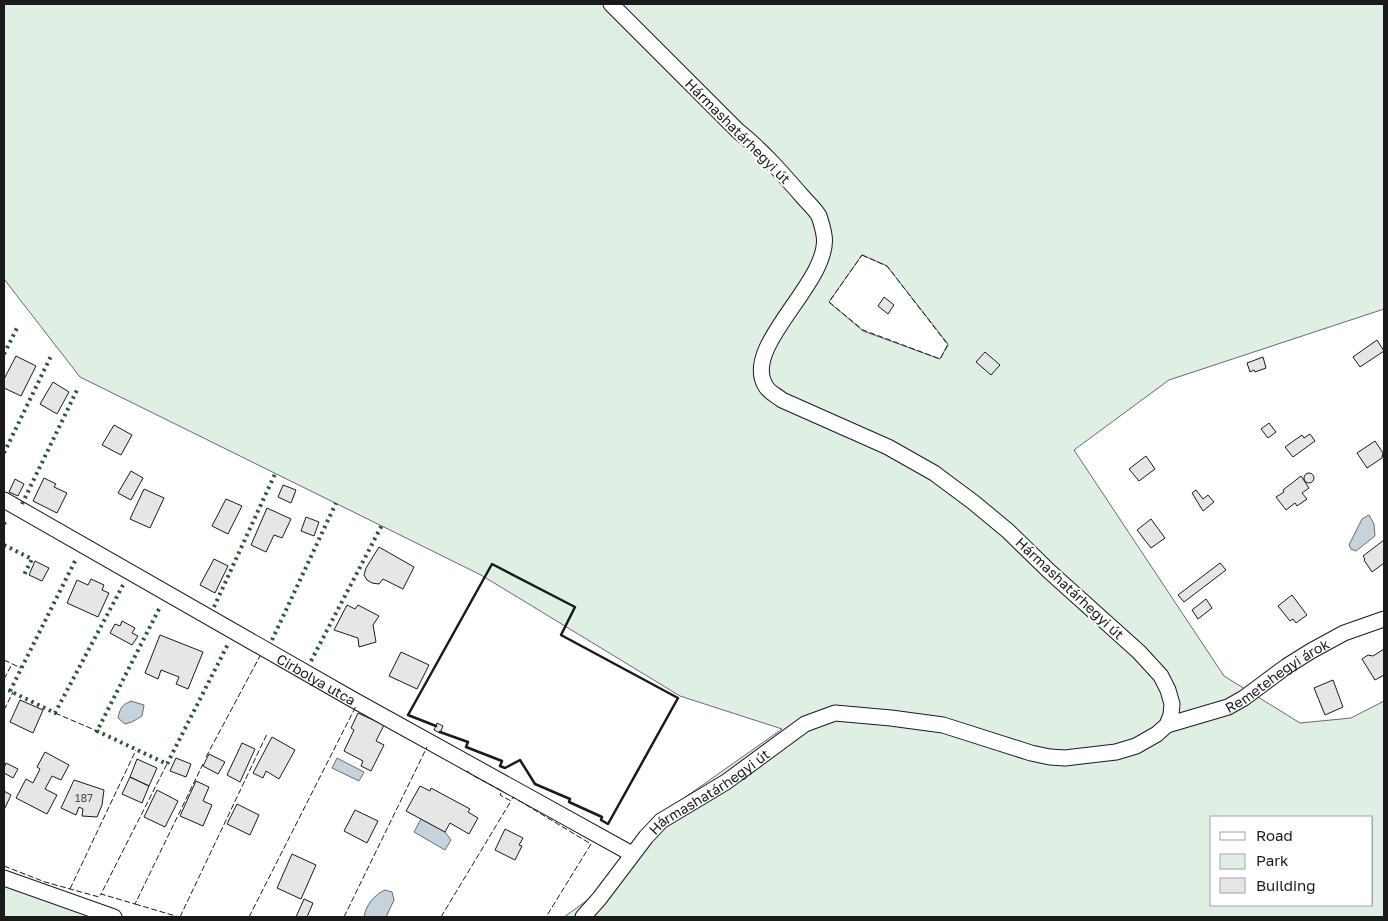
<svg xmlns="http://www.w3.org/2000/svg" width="1388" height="921" font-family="'Golos Text',sans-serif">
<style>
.green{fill:#e0efe3;stroke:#6a6a6a;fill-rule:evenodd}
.water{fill:#c6d2dc;stroke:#6a6a6a}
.building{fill:#e6e6e6;stroke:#1a1a1a}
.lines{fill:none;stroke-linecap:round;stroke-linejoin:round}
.minor-casing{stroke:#1a1a1a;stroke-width:17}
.minor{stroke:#fff;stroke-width:15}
.hedge{stroke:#2b5a34;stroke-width:4;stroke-dasharray:2.5 4;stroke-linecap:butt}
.fence{stroke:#1a1a1a;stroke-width:1;stroke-dasharray:6 2.5;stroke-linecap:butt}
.wall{stroke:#1a1a1a;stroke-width:2.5}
.labels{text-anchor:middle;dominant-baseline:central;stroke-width:4;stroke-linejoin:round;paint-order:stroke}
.number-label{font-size:11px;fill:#4d4d4d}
.street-label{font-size:14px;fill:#1a1a1a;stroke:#fff}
</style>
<rect width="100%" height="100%" fill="#fff"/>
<!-- green -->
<path class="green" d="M4,4h1380v305l-215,71 -95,70 150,226 76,47 51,-5 33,-17v216h-820l25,-18 61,-77 132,-93 -102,-33 -199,-121 -401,-198 -76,-98zM862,255l25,11 61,78 -8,15 -77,-28 -34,-29zM1212,817h160v88h-160z
M4,885l96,32h-96z"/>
<!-- water -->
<path class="water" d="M1369,515l5,9 1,12 -19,15 -5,-2 -2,-4 13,-26z
M131,701l13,4 -2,11 -10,6 -7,2 -7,-6c2,-10 4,-13 13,-17z
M337,758l27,14 -5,9 -27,-13z
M421,819l24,13 6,8 -6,10 -31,-18z
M385,890l7,2 2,8 -8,17h-22c2,-12 10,-22 21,-27z"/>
<!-- building -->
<path class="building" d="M884,297l10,8 -6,9 -10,-8z
M1377,340l7,11 -24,16 -7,-10z
M985,352l15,13 -9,10 -15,-13z
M16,356l20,10 -15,30 -17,-8v-9z
M1263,357l3,11 -11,4 -1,-2 -4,2 -3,-9z
M53,382l16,10 -12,22 -17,-10z
M1269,423l7,9 -8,6 -7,-9z
M114,425l18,10 -11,20 -19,-10z
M1310,434l5,7 -22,16 -8,-10 17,-12 2,3z
M1375,441l8,12 -1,5 -15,10 -10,-15z
M1146,456l9,13 -16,12 -10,-12z
M131,471l12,7 -12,22 -13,-7z
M1304 478a5 5 0 1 1 10 0a5 5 0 1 1-10 0Z
M1301,476l8,12 -7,5 5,6 -10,7 -2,-3 -9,7 -10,-13 8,-5 -1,-2z
M44,478l12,6 -2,3 13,6 -10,20 -24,-12z
M15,479l9,5 -6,12 -9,-4z
M283,485l13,5 -5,13 -13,-6z
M144,489l20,9 -14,30 -20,-9z
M1196,490l7,9 5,-4 6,7 -11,9 -11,-18z
M226,499l16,7 -14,28 -16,-8z
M267,508l24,11 -9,19 -8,-3 -8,17 -15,-7z
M306,517l13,5 -5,14 -13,-5z
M1151,519l14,19 -14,10 -14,-18z
M1384,540v23l-12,9 -8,-12 1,-1 -2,-3z
M379,547l35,20 -11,22 -20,-10 -4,5 -7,-1 -5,-3 -3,-5 2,-7z
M214,559l14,7 -13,27 -15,-8z
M35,561l14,7 -7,13 -13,-6z
M1220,563l6,7 -42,32 -6,-7z
M91,579l13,6 -2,5 7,3 -11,24 -31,-14 10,-23 11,5z
M1292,595l15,20 -11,8 -3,-4 -3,2 -12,-15z
M1206,599l6,9 -14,11 -6,-9z
M347,605l8,4 3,-4 21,11 -6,9 3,17 -17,5 -1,-9 -24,-8z
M122,621l13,7 -3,5 6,3 -6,9 -22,-12 5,-9 5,2z
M160,635l43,17 -15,37 -12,-5 3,-7 -18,-7 -3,9 -13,-6z
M1384,649v26l-9,5 -13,-21 6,-4 5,1z
M401,652l28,13 -12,24 -28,-13z
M1333,680l10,27 -18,8 -11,-27z
M20,700l23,10 -10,23 -23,-11z
M358,713l26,12 -8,16 8,4 -13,26 -10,-5 2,-5 -19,-10 10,-21 -3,-2z
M437,723l6,3 -3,7 -6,-3z
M272,737l23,13 -16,29 -13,-8 -3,7 -10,-5z
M242,743l13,6 -15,33 -13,-7z
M45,752l24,13 -8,15 -9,-4 -7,13 12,6 -10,19 -31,-16 10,-19 7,4 7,-14 -3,-2z
M209,754l16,8 -7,12 -15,-8z
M176,758l15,6 -5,13 -16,-6z
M137,759l20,9 -8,18 -19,-9z
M6,763l12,6 -5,9 -9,-5v-5z
M130,777l19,9 -7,17 -20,-9z
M74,780l30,10 -2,15 -5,12 -15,-1 1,-7 -4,-2 -3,8 -15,-7z
M196,781l13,6 -6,14 9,4 -9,21 -23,-10z
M420,786l10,5 1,-3 39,21 -2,3 10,6 -9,16 -19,-11 -5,9 -39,-21z
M157,790l21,11 -13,26 -21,-10z
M4,791l7,4 -7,15z
M237,804l22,11 -9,20 -23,-11z
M355,810l23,11 -11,22 -23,-12z
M505,829l18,9 -4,7 3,1 -7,14 -20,-10z
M292,854l24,11 -15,34 -24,-11z
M304,899l9,4 -6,14h-11z"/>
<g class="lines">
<defs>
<g id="minor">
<path id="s1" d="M4,500l348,199 280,155"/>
<path id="s2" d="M1167,725l61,-18 16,-9 43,-32 24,-15 33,-18 40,-14"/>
<path d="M4,878l110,39"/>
<path id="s3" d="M583,917l16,-18 47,-62 15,-16 65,-39 79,-58 30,-11 56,5 52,7 88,28 19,4 15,1 51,-6 20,-6 21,-12 10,-9 4,-10 1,-11 -4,-14 -7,-14 -22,-24 -89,-80 -42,-41 -35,-29 -39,-29 -46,-26 -106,-47c-6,-5 -14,-8 -17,-15 -23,-40 67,-105 59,-150 -1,-6 -3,-13 -5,-19 -4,-7 -12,-14 -17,-20 -20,-23 -40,-46 -64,-65l-127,-127"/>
</g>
</defs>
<!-- minor casing -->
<use href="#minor" class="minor-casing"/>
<!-- minor -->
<use href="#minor" class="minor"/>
<!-- hedge -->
<path class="hedge" d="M4,354l14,-28
M4,453l47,-97
M22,504l55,-114
M4,524l2,-4
M4,545l28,14 -8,16
M75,561l-65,130 45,22 68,-128
M214,607l61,-133
M159,609l-62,122 70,33 61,-120
M272,640l64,-137
M311,661l71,-136"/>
<!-- fence -->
<path class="fence" d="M862,255l25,11 61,79 -8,14 -77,-29 -34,-28z
M4,660l17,8
M4,679l8,-15
M4,710l9,-18
M55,713l42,18
M206,757l54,-101
M167,764l-66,130 34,10 68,-140
M467,771l5,4 30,16 -2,4 11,6 2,-4 78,47 -45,73
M4,866l41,16 54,15 2,-3
M70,889l66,-139
M135,904l44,13
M180,917l87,-183
M249,917l107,-211
M344,917l83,-170
M441,917l70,-116"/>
<!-- wall -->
<path class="wall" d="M436,726l-28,-11 84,-151 83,43 -14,28 117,63 -70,126 -7,-4 1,-3 -33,-15 1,-3 -35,-15 -15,-24 -15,8 -5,-2 2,-5 -36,-14 2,-5 -28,-10"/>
</g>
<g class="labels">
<!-- number labels -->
<g class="number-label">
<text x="84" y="797">187</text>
</g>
<!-- street labels -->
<g class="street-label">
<text transform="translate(738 131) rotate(45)">Hármashatárhegyi út</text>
<text transform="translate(1070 588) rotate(43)">Hármashatárhegyi út</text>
<text stroke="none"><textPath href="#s2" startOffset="122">Remetehegyi árok</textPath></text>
<text stroke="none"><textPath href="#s1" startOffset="360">Cirbolya utca</textPath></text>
<text stroke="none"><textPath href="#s3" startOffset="180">Hármashatárhegyi út</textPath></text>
</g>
</g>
<!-- border -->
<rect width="1388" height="921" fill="none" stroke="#1a1a1a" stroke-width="10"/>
<!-- legend -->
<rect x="1210" y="816" width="162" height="90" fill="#ffffff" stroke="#a3a3a3"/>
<rect x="1220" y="832" width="25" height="8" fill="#ffffff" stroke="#a3a3a3"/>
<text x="1256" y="841" font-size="15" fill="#1a1a1a">Road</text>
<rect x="1220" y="854" width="25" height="15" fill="#e0efe3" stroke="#a3a3a3"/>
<text x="1256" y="866" font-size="15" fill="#1a1a1a">Park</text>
<rect x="1220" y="878" width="25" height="15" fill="#e6e6e6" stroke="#a3a3a3"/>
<text x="1256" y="891" font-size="15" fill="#1a1a1a">Building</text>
</svg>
